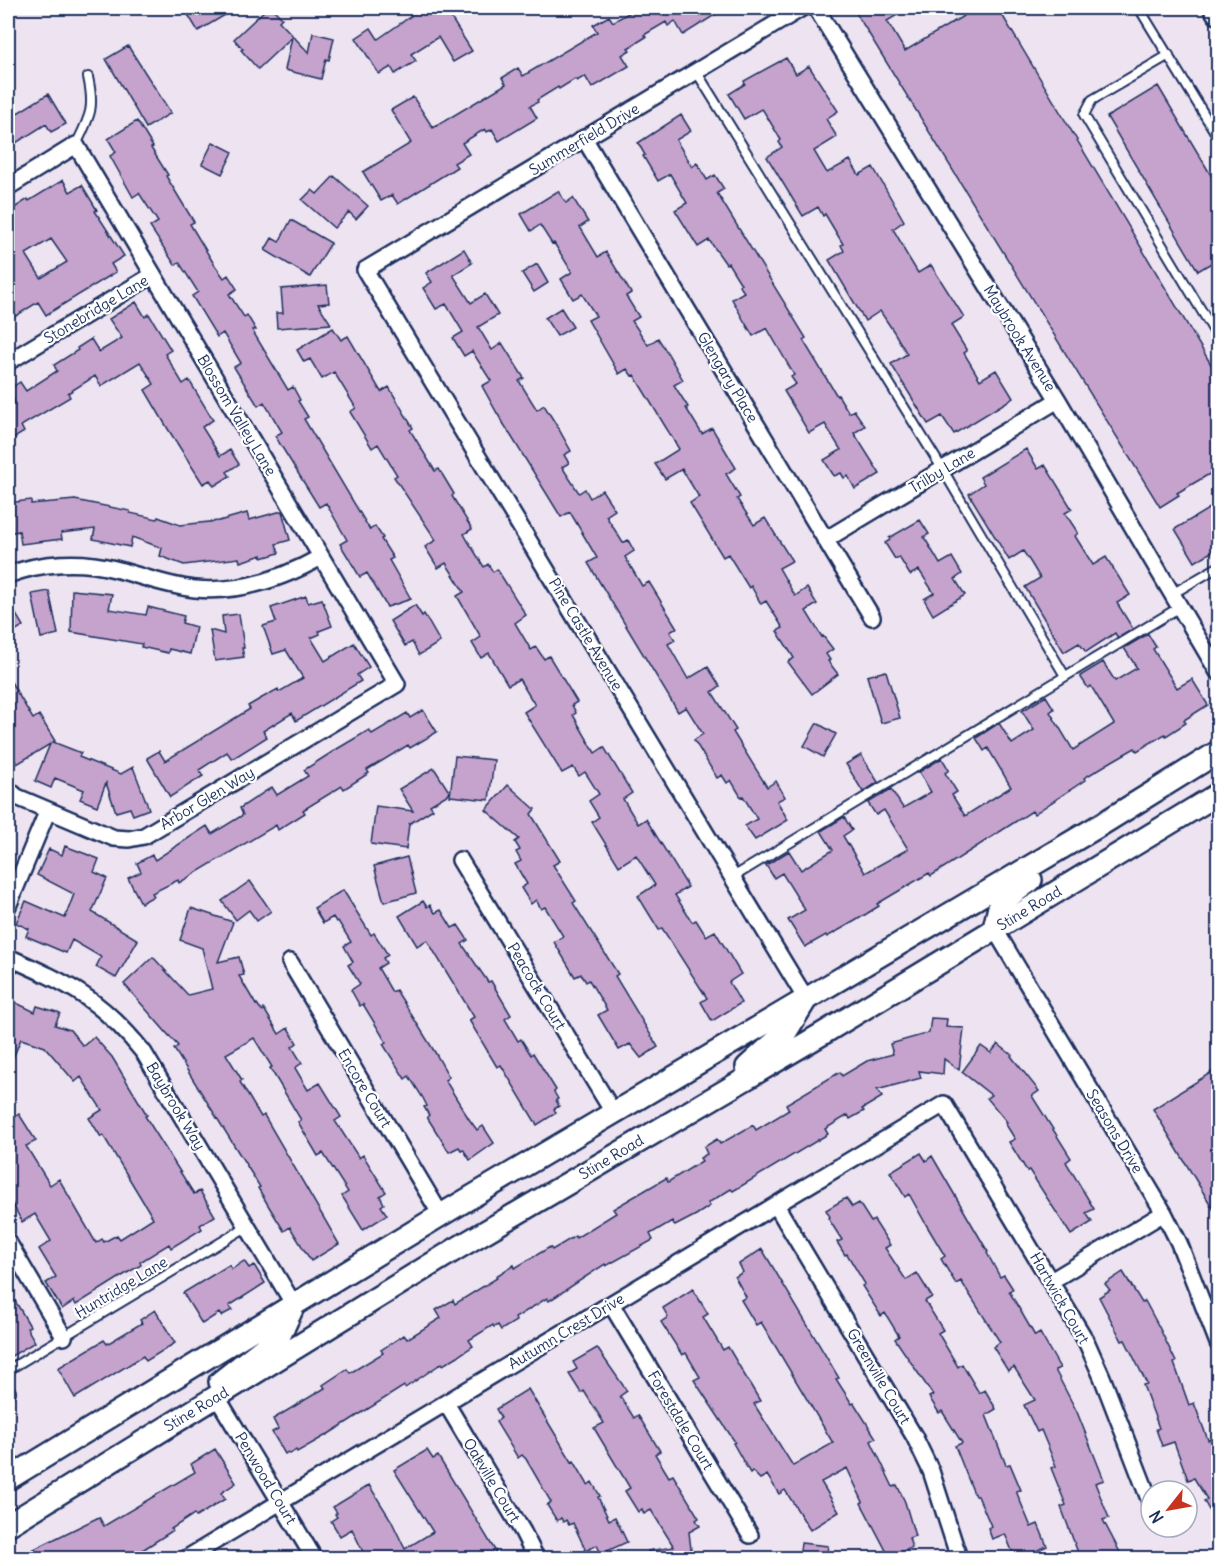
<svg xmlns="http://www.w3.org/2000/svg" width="1226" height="1566" font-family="Delius,sans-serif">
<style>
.building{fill:#c6a3cd;stroke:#1b2f5e;stroke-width:1.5;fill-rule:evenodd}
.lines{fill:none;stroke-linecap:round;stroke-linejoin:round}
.service-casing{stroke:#1b2f5e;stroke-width:12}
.minor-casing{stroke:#1b2f5e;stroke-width:20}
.secondary-casing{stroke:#1b2f5e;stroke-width:26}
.service{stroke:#fff;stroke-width:8}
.minor{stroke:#fff;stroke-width:15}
.secondary{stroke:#fff;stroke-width:21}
.labels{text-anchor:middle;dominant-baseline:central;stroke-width:4.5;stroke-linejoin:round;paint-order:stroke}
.street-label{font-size:15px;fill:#1b2f5e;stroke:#fff}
</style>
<rect width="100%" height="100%" fill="#eee3f0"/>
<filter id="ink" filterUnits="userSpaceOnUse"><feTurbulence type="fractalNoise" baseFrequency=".0167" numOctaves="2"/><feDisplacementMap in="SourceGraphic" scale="12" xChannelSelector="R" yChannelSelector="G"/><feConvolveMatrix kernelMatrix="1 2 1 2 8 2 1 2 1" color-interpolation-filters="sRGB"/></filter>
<g filter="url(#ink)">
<!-- building -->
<path class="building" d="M184,8h53l-39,23z
M267,8h5l10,10 -3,3 30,32 4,-20 21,5 -5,22 -3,-1 -5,20 -36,-9 7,-33 -34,32 -17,-19 2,-1 -9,-10z
M406,8h62l-17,10 21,33 -19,11 -15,-25 -27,17 5,7 -21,13 -4,-7 -12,7 -23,-36 15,-10 7,11 33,-23z
M637,8h89l-43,27 -8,-14 -7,5 -2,-4 -22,13 2,2 -18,11 2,2 -8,5 7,11 -37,22 -7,-12 -8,5 -2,-2 -16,10 -1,-2 -21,13 1,2 -8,4 7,12 -38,23 -7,-12 -5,3 -2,-3 -23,14 7,11 -15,9 3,4 -59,37 -6,-9 -11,6 -18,-29 48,-29 -20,-33 22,-13 20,31 73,-44 -4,-6 16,-10 5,8 74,-44 -4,-7 16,-9 4,6z
M853,8h56l-22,13 18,30 65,-39 -3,-4h31l220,368v93l-41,24 2,2 -19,12z
M128,46l43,67 -25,15 -40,-69z
M786,58l10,16 13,-8 29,45 -12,8 11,18 -23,14 13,22 23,-13 9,15 14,-8 31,54 -11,8 10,17 1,4 14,23 13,-8 33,52 -13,8 16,26 -3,2 16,27 16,-10 17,28 -59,36 -12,-18 -14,8 -37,-60 16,-10 -13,-22 -14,-21 -15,10 -36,-61 15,-9 -3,-6 2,-1 -18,-30 -2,2 -5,-9 -15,9 -36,-59 15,-10 -3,-5 2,-2 -18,-30 -2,-1 -17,10 -15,-25 16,-10 -1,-3z
M1158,86l60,101v72l-20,12 -91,-154z
M48,94l18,30 -15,8 -5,-8 -38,24v-48l8,14z
M681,115l10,16 -15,9 16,27 5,-4 10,17 8,-5 9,14 -7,4 89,145 -3,2 34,56 1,-1 11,18 5,-3 11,16 -11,7 26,41 -25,15 -7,-13 -4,2 -3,-5 -7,3 -10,-16 17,-10 -16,-26 -16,9 -25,-42 12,-7 -5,-7 3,-2 -27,-47 -14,8 -9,-15 -12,-22 12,-7 -5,-7 2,-1 -13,-21 -2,1 -17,-24 -11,7 -23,-37 12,-7 -17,-29 -12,7 -15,-25 2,-1 -7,-12z
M137,121l16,26 -2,1 17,27 -2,1 28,46 -4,2 24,40 10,14 4,-3 9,14 -8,5 15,23 3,-2 9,15h-4l36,60 5,-3 7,13 -2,1 10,16 -4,2 66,111 5,-4 8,12 -2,1 12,19 -4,2 22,39 -24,8 -20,-34 -7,4 -20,-33 7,-4 -21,-37 -7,4 -44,-71 7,-4 -18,-30 -6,4 -24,-39 7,-4 -18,-30 -6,4 -25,-41 6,-4 -19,-30 -4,3 -25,-38 8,-5 -19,-29 -6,4 -23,-41 6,-4 -8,-13z
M213,142l20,10 -11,22 -20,-10z
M334,176l34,30 -12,13 -7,-7 -15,16 -32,-28 10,-10 5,4z
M63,180l7,12 12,-7 15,25 -2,1 29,45 -13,8 5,8 -70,43 -8,-13 -30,19v-109l20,-13 1,2zM51,239l16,23 -26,16 -15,-24z
M558,191l8,12 7,-5 15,24 -8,5 18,30 8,-5 25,41 -5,3 13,21 -7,4 16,24 10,-7 10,16 15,26 -9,5 14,22 -2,1 16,26 10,-6 24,40 -10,6 14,23 -3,2 17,26 11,-7 27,43 -13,7 16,28 12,-8 10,16 -11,7 16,26 1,-1 10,13 -7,5 4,6 -2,1 10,13 -26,20 -24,-32 6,-4 -17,-27 6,-3 -17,-27 -5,3 -10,-18 -2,2 -21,-34 -5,3 -33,-54 9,-6 -17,-28 -17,10 -10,-15 24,-15 -45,-74 -2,1 -5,-7 -8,5 -31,-54 8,-4 -14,-22 -9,5 -12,-20 11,-7 -18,-29 -2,1 -12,-19 -9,6 -10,-17z
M291,220l40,23 -21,34 -45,-27 7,-12 7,4z
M464,249l8,14 -19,12 18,28 14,-9 13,21 -20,12 14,23 10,-7 22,35 -5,3 18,29 7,-5 13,21 14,25 -7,4 5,8 -7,4 17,26 6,-4 5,9 12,-8 13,20 -9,6 17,27 5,-3 6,11 -9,6 17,29 7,-4 28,46 -7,4 5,8 -7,4 20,35 20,-12 12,19 -8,6 24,38 -3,2 34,55 9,-6 9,16 -8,4 11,19 -33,20 -10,-14 12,-7 -14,-23 -2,1 -10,-17 -4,3 -5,-8 -5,3 -23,-38 9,-6 -17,-27 -8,5 -90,-149 9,-5 -27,-46 -9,5 -64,-104 -15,-27 9,-5 -19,-30 -8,5 -11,-18 10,-6 -17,-28 -10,5 -13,-21 9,-6 -6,-9z
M537,264l11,19 -14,9 -12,-19z
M327,285l2,18 -11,1 13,20 -54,4 -1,-15h7l-2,-24z
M136,302l9,15 4,-3 22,36 -6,4 18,30 6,-4 24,40 -11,7 18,29 10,-6 9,14 -12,8 3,4 -16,10 -4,-6 -7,4 -35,-55 -23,-39 9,-6 -14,-22 -39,24 -6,-10 -27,17 2,4 -49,29 3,6 -16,10v-38v2l7,-4 -7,-12 12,-8 6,9 31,-20 -3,-6 24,-15 -1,-2 14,-9 8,13 23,-14 -13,-19z
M561,308l12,19 -16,9 -12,-18z
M333,328l8,12 7,-4 33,56 8,-5 24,41 -3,2 25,41 4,-2 15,25 -2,2 20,33 -8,5 4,7 16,26 4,-3 5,8 4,-3 29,46 -11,8 16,27 5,-3 8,12 5,-3 28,46 -5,3 4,8 -3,2 22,38 9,-6 28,46 -9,6 15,25 8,-5 42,68 -13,8 17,27 4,-2 10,16 9,-5 26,43 -12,8 12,21 -29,18 -11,-19 6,-4 -45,-70 -3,2 -21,-34 17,-11 -19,-30 -17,11 -27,-44 7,-5 -10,-16 10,-7 -14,-22 -6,4 -6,-9 -11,6 -38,-61 11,-7 -16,-26 -11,6 -19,-32 -8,5 -9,-15 9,-6 -24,-41 7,-4 -18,-29 -8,5 -13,-21 11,-7 -42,-63 3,-2 -19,-31 -6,4 -22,-36 6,-4 -22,-36 -12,7 -12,-20 -6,3 -7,-12z
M1026,449l12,20 7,-4 27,44 -7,4 13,20 -3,3 18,29 13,-8 24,38 -13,8 16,26 -15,9 -3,-5 -29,19 -7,-9 -15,9 -39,-65 15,-9 -9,-15 -8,-12 -14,9 -40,-66 15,-10 -4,-7z
M31,500v4l44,-4 55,11v2l27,6 1,-2 22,8 39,-4 28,-8 2,7 33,-9 8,29 -14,4 3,9 -17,5v-3l-22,7 -1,-4 -55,7 -24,-9 2,-8 -30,-11 -2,10 -37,-8 2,-10 -34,4 1,6 -41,5 -2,-13 -11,2v-30z
M1218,503v45l-23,14 -20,-33z
M920,520l9,14 -5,3 16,27 12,-7 10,17 -7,5 10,16 -32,20 -9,-16 10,-6 -15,-23 -9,5 -11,-18 -4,2 -10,-16 5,-3 -1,-2z
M72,590l40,4 -3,15 37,6 2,-8 36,9 -2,7 14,4 -6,27 -21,-5 -1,4 -27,-6 1,-3 -71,-12z
M49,591l9,43 -17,4 -9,-44z
M306,596l2,7 14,-4 10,27 -13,5 1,3 -9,4 14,23 29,-18 15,24 -12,8 4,6 -65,40 -4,-8 -29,18 4,6 -35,22 -5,-7 -28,18 4,6 -33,21 -23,-39 12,-7 6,10 85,-52 -2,-3 12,-7 18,-10 1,3 24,-14 -17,-28 -13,4 -10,-28 13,-4 -5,-14z
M8,601l15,25 -15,9z
M415,605l7,11 2,-2 16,28 -21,13 -7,-13 -7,4 -15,-25z
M239,614l5,34h-2l2,9 -29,4 -5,-31 14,4 -2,-18z
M1148,634l8,13 -3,2 24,39 15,-9 16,26 -24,15 2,3 -20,13 -1,-2 -28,17 -2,-3 -21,12 -30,18 1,2 -51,34 -2,-3 -101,65 -2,-3 -52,31 2,2 -24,15 -28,16 -1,-2 -21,12 -17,-27 17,-10 -23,-37 -8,5 -8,-13 23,-14 12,19 32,-20 -12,-19 23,-14 8,13 -9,6 22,37 43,-24 -24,-39 -8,5 -8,-12 23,-14 12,19 28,-16 -12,-20 23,-14 7,12 -4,3 12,19 -5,3 13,21 30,-19 16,-10 -23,-39 -4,3 -8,-13 23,-15 13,21 22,-14 -12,-19 24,-15 8,13 -4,3 23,38 41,-26 -23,-38 -3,2 -8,-12 23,-14 12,19 22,-13 -13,-20z
M886,671l14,47 -19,5 -14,-47z
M8,677l25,42 6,-4 16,26 -2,1 28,11 -2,4 42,17 12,-7 16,42 -16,6 -3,-7 -14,4 -10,-29 -9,23 -17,-7 4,-9 -29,-12 -4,10 -16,-7 15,-37 -33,20 -9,-16z
M423,710l14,22 -27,16 -2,-3 -41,25 2,3 -25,16 -2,-3 -39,24 2,3 -27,17 -2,-5 -97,58 -1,-3 -26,13 2,3 -13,7 -13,-25 13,-6 -4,-9 15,-8 3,5 52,-34 5,8 31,-19 -3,-7 32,-21 5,8 31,-19 -4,-6 33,-21 32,-19 3,4 35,-21 3,5z
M817,723l19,11 -13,23 -19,-11z
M861,755l17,27 -15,10 -17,-28z
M455,756l39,4 -5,40 -39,-4z
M434,768l16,25 -20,12 3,4 -24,15 -3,25 -35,-5 5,-38 37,5 -14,-22z
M508,785l27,24 -4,5 29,47 -7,4 23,36 -3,2 45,71 -3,2 43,71 -17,11 -11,-14 -11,6 -21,-35 9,-5 -18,-30 -3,2 -5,-8 -6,3 -21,-35 9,-6 -18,-29 -4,2 -5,-9 -5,4 -10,-16 6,-4 -12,-20 6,-3 -5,-9 4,-2 -5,-8 4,-3 -33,-29z
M65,846l34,13 -5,13 13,6 -15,34 46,28 -22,38 -20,-11 5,-10 -29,-17 -6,13 -40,-17 3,-7 -13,-6 10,-22 39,17 9,-24 -37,-19 12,-26 13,6z
M407,857l9,36 -32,9 -10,-36z
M250,881l21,30 -14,10 -8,-11 -13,10 -14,-19z
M343,890l28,45 3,-2 14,22 -5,3 3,5 -8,5 14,24 4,-2 40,64 13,23 -4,3 24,39 8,11 6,-4 11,17 -24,17 -7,-11 -2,1 -2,-3 -10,5 -22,-35 2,-2 -5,-8 3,-1 -4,-8 -14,-22 -4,3 -22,-35 3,-2 -23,-38 -3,2 -9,-16 9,-6 -12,-19 5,-3 -9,-16 7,-4 -13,-21 -2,1 -3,-5 -10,6 -9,-15z
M423,901l4,6 3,-2 5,8 6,-3 11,18 6,-3 10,15 -6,4 26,38 3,-1 20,34 -6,4 13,22 3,-2 10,16 2,-2 23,37 -2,2 4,7 -2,1 3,6 -5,3 2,4 -19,12 -36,-60 -4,2 -28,-47 5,-3 -47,-77 -10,6 -18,-30z
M191,908l42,14 -15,40 21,-5 5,18 -5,1 17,29 1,-1 5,7 2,-2 15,25 9,-6 9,15 -5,4 10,16 -7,5 13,22 12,-7 21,34 -6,4 24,37 4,-3 23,37 -6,4 4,8 -3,2 6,9 -24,15 -21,-34 6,-4 -25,-39 -5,3 -20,-34 3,-2 -31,-52 2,-1 -18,-29 -28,16 16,26 -2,2 21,35 3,-2 75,129 -28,17 -21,-34 -6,4 -13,-21 -13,-22 2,-1 -86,-138 4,-3 -54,-62 29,-27 35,38 24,-6 -10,-41 -22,-8z
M8,999l27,13 2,-6 23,7 -5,12 15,5 13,16 11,-9 18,20 35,58 -2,1 49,78 6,-3 15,25 -15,9 2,4 -31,19 -2,-4 -29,18 1,3 -14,8 -51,32 -2,-4 -12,8 -16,-26 10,-6 -17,-28 12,-8 -16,-27 -13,8 -14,-27v-74l11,-7 17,27 -10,5 24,39 9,-6 37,64 6,-4 2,3 13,-7 3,4 33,-21 -50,-83 -2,2 -12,-19 13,-8 -21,-33 -6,5 -30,-35 -24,-8 -13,31z
M931,1018l16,1 -1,8 18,1 -5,42 -15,-11 -1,15 -24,-3 2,7 -44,12 5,7 -20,12 2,2 -14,8 -2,-4 -23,14 3,5 -95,57 -2,-2 -23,14 2,3 -14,9 -21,11 -3,-5 -22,13 3,6 -47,26 -1,-2 -56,37 -2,-3 -32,20 1,3 -15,9 -3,-5 -4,2 -1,-2 -24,15 4,6 -15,10 -15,9 -1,-2 -37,25 -1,-2 -74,47 -33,19 -1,-2 -6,4 -2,-2 -3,2 -13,-22 6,-3 -5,-10 52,-31 -2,-3 24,-16 3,4 33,-20 -2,-3 6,-4 17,-11 3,4 34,-21 -5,-8 17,-10 2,4 42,-26 -1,-2 18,-11 1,3 35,-21 2,3 23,-14 1,2 40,-25 -3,-4 24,-14 29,-17 2,4 34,-21 -2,-3 7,-4 -3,-7 13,-8 3,5 33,-19 3,5 33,-20 -3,-6 54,-32 2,4 25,-15 26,-7 -3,-10 39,-11z
M998,1044l14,11 -1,1 28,35 -7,5 39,62 -5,4 28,47 -8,4 6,9 -21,13 -42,-65 -2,1 -18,-29 6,-3 -10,-16 2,-1 -20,-24 4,-3 -29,-23 19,-26 10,7z
M1218,1068v149l-65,-108z
M921,1153l5,8 6,-5 56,96 -1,1 13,24 4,-2 9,14 -4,2 26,45 5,-3 20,35 -5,2 22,42 27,68 -9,3 14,35 -6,2 20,38h-43l-19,-51 5,-2 -15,-37 5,-2 -15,-36 -4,2 -13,-27 11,-5 -21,-33 -6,4 -15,-24 7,-5 -39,-61 -5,3 -15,-25 4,-3 -18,-30 -18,-32 -4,3 -15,-25z
M846,1198l6,9 7,-4 12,19 3,-2 16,25 -5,3 21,32 11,-7 15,24 -7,4 18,29 -5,3 20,34 4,-3 17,29 6,-3 11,19 -10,6 20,50 4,-1 11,26 -5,1 15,36 7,-3 9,22 -9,4 2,5 -9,3h-16l-10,-24 -13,5 -4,-11 3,-2 -13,-30h-3l-20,-50 7,-3 -20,-32 -3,2 -10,-16 4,-2 -38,-56 4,-3 -14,-23 -4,3 -19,-30 3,-2 -18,-30 -2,1 -8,-13 5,-2 -14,-22 2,-1 -4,-7z
M762,1249l77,129 -3,1 16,25 2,-1 22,35 -5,3 22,46 4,-2 8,17 10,34 -6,2 3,10 -23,8 -28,-53 2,-1 -16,-34 -26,14 18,30 -29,18 -25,-40 -6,4 -12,-19 -7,4 -8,-8 -2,2 -17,-30 2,-1 -41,-62 6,-3 -14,-24 -4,2 -21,-33 7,-5 -5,-9 30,-19 15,25 -5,3 20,33 5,-3 32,54 -6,3 39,62 40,-23 -72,-121 -5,3 -15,-25 5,-3 -11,-20 8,-5 -4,-8z
M244,1261l5,7 5,-3 11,18 -36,23 3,4 -11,6 -2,-3 -17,11 -19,-31 46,-28 3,4z
M1123,1272l19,31 3,-2 14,26 17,35 -2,1 15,42 5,-2 14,37 10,-4v90l-14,-25 3,-2 -13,-21 -6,2 -14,-38 -12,4 -6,-17 3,-1 -16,-43 4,-1 -22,-44 -3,1 -23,-44 11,-7 -5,-6z
M8,1289l22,37 -3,2 8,14 -27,16z
M155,1310l20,33 -29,18 -3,-5 -68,42 -17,-30 46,-28 3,4 35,-21 -2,-3z
M597,1348l30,43 -7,5 14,22 4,-3 22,36 -5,3 14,23 4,-2 26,43 -3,2 4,6 -11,6 3,26h-44v-7l26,-4 -23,-37 -7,4 -2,-5 -4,3 -13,-21 5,-3 -36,-60 10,-5 -20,-32 -3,2 -12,-19 8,-5 -4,-7z
M528,1389l44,73 2,-1 14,24 4,-3 8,14 -2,1 11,23 6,-3 12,25 -26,12 -4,-9 -11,6 -13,-28 -4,2 -3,-5 -3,2 -2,-4 -4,3 -10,-16 4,-3 -25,-43 -4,-4 -4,3 -22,-36 5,-4 -5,-9z
M215,1449l21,34 -15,10 4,6 -29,18 -2,-3 -23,15 1,2 -28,18 -19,9h-109l83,-41 5,9 91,-54 -4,-8z
M427,1450l6,9 5,-3 58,96 -10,6h-120l-14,-29 -12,7 -9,-15 6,-4 -2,-3 2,-1 -4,-6 36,-22 22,35 14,29 28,-17 -39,-62z
M801,1543l27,3 -2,12h-27z"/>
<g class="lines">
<defs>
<path id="service" d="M1139,8l79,129
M1169,55l-77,45 -8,15 134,223
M696,71l247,399 122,206
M76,145c14,-29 19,-36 12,-68
M1172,594l46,-27
M733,877l447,-270
M8,1370l240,-144
M8,1386l3,6"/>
<path id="minor" d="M802,8l-437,262 441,729
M816,8l242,392 160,272
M584,138l288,479
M8,187l68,-42 321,539 -253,152 -15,3 -15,-1 -97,-41 -9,-8
M8,362l145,-87
M825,540l233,-140
M8,575c33,-13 73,-15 107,-6 27,7 52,17 80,20 45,4 87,-10 126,-32
M460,860l153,252
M8,906l40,-96
M994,928l170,285 15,30 39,100
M8,957c61,27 93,42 136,96l150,252
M290,962l151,253
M776,1205l138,231 17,35 28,87
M8,1242l56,95
M1051,1281l113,-68
M611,1304l139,231
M217,1397l97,161
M446,1403l77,129 13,26
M187,1558l757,-454 142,237 16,36 49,127"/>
<path id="secondary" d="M1215,8l3,5
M994,928l6,-25 31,-23
M747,1067l39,-35 19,-31
M220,1382l60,-47 14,-30
M8,1479l433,-264 661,-391 116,-72
M8,1525l448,-276 366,-215 396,-240"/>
</defs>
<!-- service casing -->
<use href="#service" class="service-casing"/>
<!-- minor casing -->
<use href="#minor" class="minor-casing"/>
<!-- secondary casing -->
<use href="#secondary" class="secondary-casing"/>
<!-- service -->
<use href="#service" class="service"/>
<!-- minor -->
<use href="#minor" class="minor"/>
<!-- secondary -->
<use href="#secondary" class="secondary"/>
</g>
</g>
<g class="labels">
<!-- street labels -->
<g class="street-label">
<text transform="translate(584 139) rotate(-31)">Summerfield Drive</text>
<text transform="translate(96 309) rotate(-31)">Stonebridge Lane</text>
<text transform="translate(1020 338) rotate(58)">Maybrook Avenue</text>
<text transform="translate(728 377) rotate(59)">Glengary Place</text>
<text transform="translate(237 415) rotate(59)">Blossom Valley Lane</text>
<text transform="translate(942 470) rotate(-31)">Trilby Lane</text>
<text transform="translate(586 634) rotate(59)">Pine Castle Avenue</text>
<text transform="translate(207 798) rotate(-31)">Arbor Glen Way</text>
<text transform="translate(1029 908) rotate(-31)">Stine Road</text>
<text transform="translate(537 986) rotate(59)">Peacock Court</text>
<text transform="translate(365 1088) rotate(59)">Encore Court</text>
<text transform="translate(176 1106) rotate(59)">Baybrook Way</text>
<text transform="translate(1115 1131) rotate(59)">Seasons Drive</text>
<text transform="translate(611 1157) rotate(-31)">Stine Road</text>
<text transform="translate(121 1287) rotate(-31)">Huntridge Lane</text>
<text transform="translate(1060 1298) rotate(60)">Hartwick Court</text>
<text transform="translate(566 1331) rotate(-31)">Autumn Crest Drive</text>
<text transform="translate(879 1376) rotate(59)">Greenville Court</text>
<text transform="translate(196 1409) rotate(-31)">Stine Road</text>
<text transform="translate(681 1420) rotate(59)">Forestdale Court</text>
<text transform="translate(266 1478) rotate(59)">Penwood Court</text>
<text transform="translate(492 1480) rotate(59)">Oakville Court</text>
</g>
</g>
<!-- margin -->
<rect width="1226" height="1566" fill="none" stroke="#fff" stroke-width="30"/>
<rect x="15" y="15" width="1196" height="1536" fill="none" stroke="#1b2f5e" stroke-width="2" filter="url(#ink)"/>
<!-- north arrow -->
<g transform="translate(1169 1509) rotate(239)"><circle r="28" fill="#ffffff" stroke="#a4acbf" stroke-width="1.5"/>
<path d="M0-4.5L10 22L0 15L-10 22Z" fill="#c8321e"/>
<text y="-9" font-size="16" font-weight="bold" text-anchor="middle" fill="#1b2f5e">N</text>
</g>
</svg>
